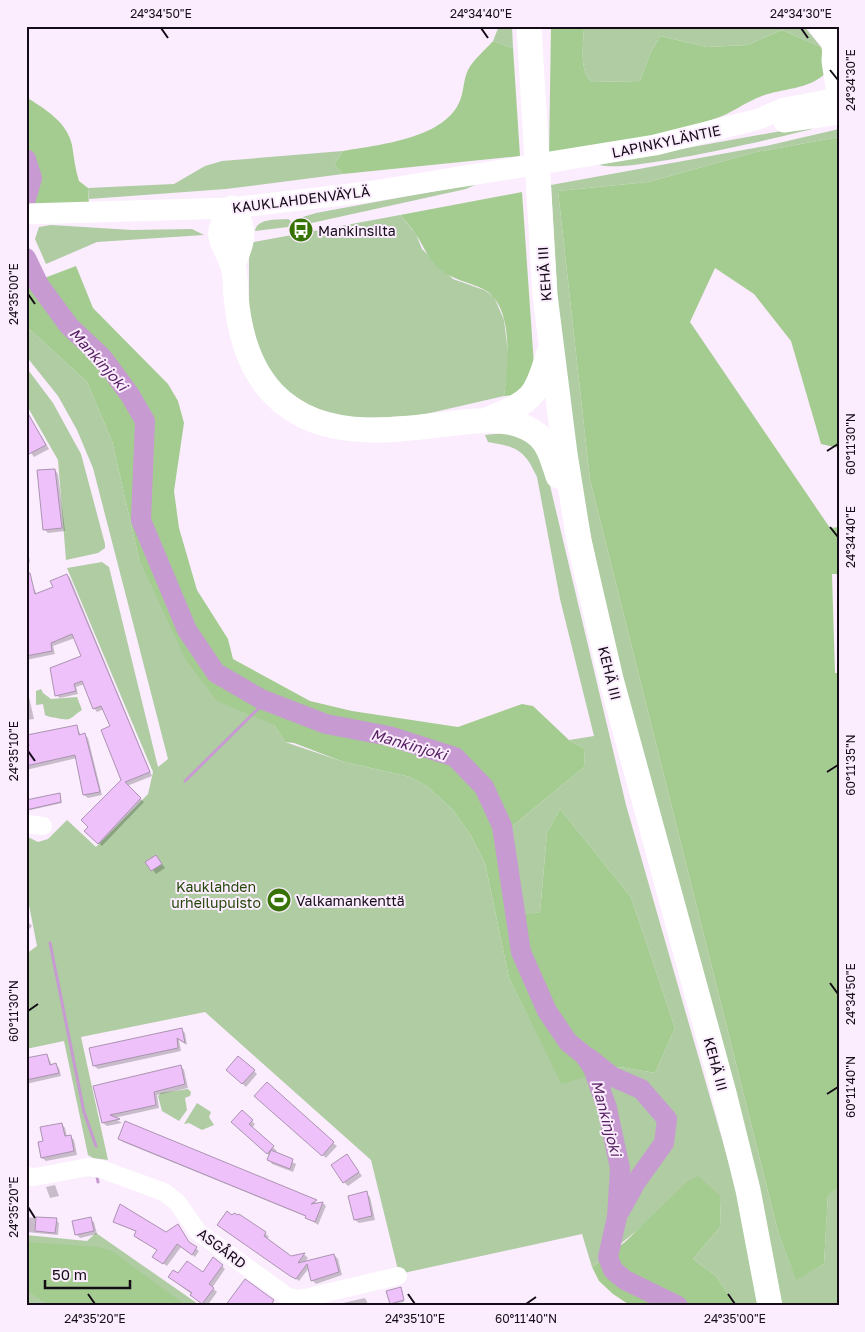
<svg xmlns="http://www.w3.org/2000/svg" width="865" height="1332" font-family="'Golos Text',sans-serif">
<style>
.green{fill:#afcca3}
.forest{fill:#a4cc91}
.shadow{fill:#0003}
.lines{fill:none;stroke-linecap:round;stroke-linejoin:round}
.stream{stroke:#c79ad1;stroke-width:3}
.river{stroke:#c79ad1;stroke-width:20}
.building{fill:#efc1fa;stroke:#ab94b1}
.minor{stroke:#fff;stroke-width:18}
.major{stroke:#fff;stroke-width:21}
.highway{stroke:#fff;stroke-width:25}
.ticks{fill:none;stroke:#140c16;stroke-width:2}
.labels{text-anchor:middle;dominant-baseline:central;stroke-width:4;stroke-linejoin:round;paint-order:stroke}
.street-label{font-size:14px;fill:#140c16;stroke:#fbecfe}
.poi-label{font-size:14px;fill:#140c16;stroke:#fbecfe;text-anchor:start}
.park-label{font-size:14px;fill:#224708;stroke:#fbecfe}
.water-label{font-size:15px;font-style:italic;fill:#551f61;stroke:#fbecfe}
.neatline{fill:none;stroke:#140c16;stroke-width:2}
.ticks-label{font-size:12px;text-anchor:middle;fill:#140c16}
</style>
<rect width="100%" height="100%" fill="#fbecfe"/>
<!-- green -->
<path class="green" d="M499,26h13l1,22 -20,-7z
M584,26h220l17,21 -39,-17 -35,15 -40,2 -47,-11 -10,18 -10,27 -48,1c-14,-11 -8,-40 -8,-56z
M814,125l-2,4c-31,8 -195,47 -214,35z
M839,129v8l-83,15 -108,30 -90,9 32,289 188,752 18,47 28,-15 4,-70 11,-7v119h-60l-162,-648 -39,-182 -18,-133 -9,-158 215,-39z
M343,151l-9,14 9,9 -117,15 -137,10 -1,-11 86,-4 31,-18 17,-5z
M479,183l-13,6 -159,35 -6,-3 2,-4 13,-4z
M400,215l16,19 6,15 31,30 31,11 10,7 10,23 5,40 -5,36 -87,20 -57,2 -38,-4 -50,-33 -23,-57v-81z
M288,219l3,2 -3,6 -33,4c2,-13 22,-11 33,-12z
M51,225l81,5 60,-1 12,6 -107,7 -51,22 -11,-25 4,-12z
M26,326l61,56 25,59 27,118 135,166 11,17 56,19 69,16 18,10 24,22 18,25 15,29 24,115 52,105 59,-16 35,6 20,-45 -44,-131 -71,-88 -13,24 -7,79 -28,6 -14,-80 86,-71 1,-18 -16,-9 25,-4 -34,-137 -23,-122c-13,-28 -20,-30 -49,-35l-3,-7 30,-3 22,15 10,26 79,332 109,379 23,122h-22l-20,-30 -23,-17 27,-32 1,-30 -76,27 -53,43 -10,-33 -183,40 -28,-114 -166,-148 -124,25 27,123 -15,-2 -5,-3 -24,-114 -38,8v-95l11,-8 -11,-56v-54l12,6 10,-3 19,-19 29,27 52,-53 5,-22 -86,-204 35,-6 7,5 49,200 10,-8 -75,-291 -16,-38 -19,-34 -32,-40z
M26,367l27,36 28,51 24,90v4l-7,5 -32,7 -8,-100 -32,-56z
M41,689l2,4 8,6 26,-2 5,13c-12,7 -9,12 -25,8 -5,-1 -8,-1 -12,-3l-2,-11 -7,1v-14z
M188,1089l3,3 -1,4 -5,2 2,12 -8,11 -17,-10 -4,-15 3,-3z
M197,1103l14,9 -2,5 5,8 -12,5 -13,-7 -5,1z
M96,1233l105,73h-170l-5,-4v-67l61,6z"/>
<!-- forest -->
<path class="forest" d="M551,26h33c0,16 -6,45 8,56l48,-1 10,-27 10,-18 47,11 40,-2 35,-15 39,17 5,17v9c-18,17 -43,15 -64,23 -17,6 -31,18 -48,23 -54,18 -109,26 -165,36z
M493,41l20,7 7,108 -177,18 -9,-9 9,-14c34,-6 99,-12 116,-48 5,-10 4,-23 9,-33 5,-10 17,-20 25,-29z
M26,97c19,12 41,25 46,48 2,12 3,24 7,36l9,7 1,17 -63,3z
M839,137v311l-18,-4 -30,-103 -37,-47 -39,-26 -25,54 140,206 9,-1v47h-7l3,99h4v514l-11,8 -4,69 -28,16 -18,-48 -188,-752 -32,-289 90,-9 108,-30z
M522,192l12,173c-5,17 -10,31 -30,31 4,-29 11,-91 -21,-107 -15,-7 -29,-9 -42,-19 -13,-10 -17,-24 -26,-37 -4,-6 -10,-12 -15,-18z
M76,266l17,42 75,76 10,17 6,22 -10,68 5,37 18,62 31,49 5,20 77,42 42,10 106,16 64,-23 11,2 36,34 16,9 -1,18 -86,71 14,79 28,-5 7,-79 13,-24 71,88 44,131 -20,45 -35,-6 -59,17 -52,-106 -24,-115 -15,-29 -18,-25 -24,-22 -18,-10 -69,-16 -47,-18 -9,-1 -11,-17 -57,-24 -31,-41 -47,-101 -27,-118 -25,-59 -61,-56v-25l4,-5 -4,-6v-5z
M698,1176l23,21 -1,30 -27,32 23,17 20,30h-105l-18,-12 -14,-13 -7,-14 33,-25 62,-60z
M26,1242l72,5 14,4 75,55h-137l-24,-16z"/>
<!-- shadow -->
<path class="shadow" d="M26,411l23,38 -15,8 -8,-11z
M55,470l3,4 7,57 -17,2 -4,-4z
M26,542l4,20 -4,1z
M67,575l3,3 82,198 -25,10 17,16 -42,44 -16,-15 36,-51 -10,-53 -8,-18 -7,3 -3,-4 -9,-24 -9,3 2,7 -18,4 -4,-3 26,-38 -7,-19 -22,8 2,8 -29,6v-75l6,-1 5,11 17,-7z
M26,684l8,35 -8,1z
M77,726l4,10 4,-1 3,3 14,57 -14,3 -4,-3 -7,-37 -51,12v-39l2,5z
M59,794l3,9 -36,8v-9z
M156,856l9,12 -9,6 -9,-12z
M26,920l6,6 -6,6z
M181,1029l4,4 2,12 -8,-5 2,11 -83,18 -4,-3z
M47,1055l5,10h4l3,3 2,8 -35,8v-24z
M181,1066l3,4 4,18 -31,7 2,13 -45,10 8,5 -15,3 -4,-3 -8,-36z
M254,1071l3,3 -11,13 -15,-14z
M260,1100l73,43 4,3 -11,12z
M242,1112l13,12 -3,4 25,23 -2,2 21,11 -3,8 -21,-8 -3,-4 1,-4 -37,-34z
M126,1123l193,81 4,-1 3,3 -8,19 -11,-8 -184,-75 -3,-4z
M62,1124l3,4 2,9 3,-1 4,4 3,15 -31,6 -4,-3 -3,-15 6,-1z
M26,1145l3,2 -3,15z
M350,1160l12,16 -14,10 -4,-4z
M55,1185l4,11 -9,2 -4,-11z
M366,1193l4,4 5,23 -16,3 -4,-3 -5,-23z
M26,1217l30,3 3,3 -1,12 -32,-3z
M90,1219l4,3 3,12 -17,4 -4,-4z
M114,1221l52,12 12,-7 12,18 9,7 -4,6 -14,-10 -14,19 -10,-7 1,-9 -20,-11 -3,-4 2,-3z
M218,1225l47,8 4,4 -2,2 24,18 14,-2 3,3 -4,5 30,-8 4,4 4,16 -26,9 -4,-4 -3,-12 -10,13z
M222,1266l3,3 -13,19 5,4 -10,14 -34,-26 6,-5 24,-2z
M402,1290l2,12 -12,2 -1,-1z
M365,1298l4,8h-35v-1z
M273,1301l2,5h-49z"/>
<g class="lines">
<!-- stream -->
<path class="stream" d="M185,781l81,-80
M50,943l34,169 12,34
M97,1177l1,5"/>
<!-- river -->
<path class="river" d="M26,159l6,19 -6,21
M26,258l13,27 30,41 33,31 28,38 15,26 -4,99 46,110 29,43 45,26 65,25 63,12 66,21 29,30 18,39 19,126 26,59 21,31 16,13 9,13 14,40 13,60 -3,49 -9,40 5,13 12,10 53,26
M589,1058l24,19 28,12 26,30 -3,24 -28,39 -16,29"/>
</g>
<!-- building -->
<path class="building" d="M26,410l20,35 -17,9 -3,-6z
M55,469l7,59 -19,2 -6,-60z
M26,573h4l5,21 18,-7 -3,-6 17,-7 83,198 -25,10 16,16 -43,46 -14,-13 4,-4 -7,-7 40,-40 -20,-50 9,-4 -9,-20 -8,3 -11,-28 -8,3 2,7 -21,5 -5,-28 31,-12 -9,-22 -21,9 1,8 -26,5z
M77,725l2,10 6,-2 15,59 -17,3 -8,-40 -49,11v-19l3,-1 -2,-11z
M60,793l1,9 -35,8v-10z
M156,855l6,9 -11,7 -6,-9z
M182,1028l3,15 -8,-5 1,10 -85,18 -4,-18z
M47,1054l3,11 6,-2 3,10 -33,7v-22z
M238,1056l17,14 -13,14 -16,-14z
M181,1065l4,19 -31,8 2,13 -46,10 10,4 -18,4 -9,-37z
M267,1082l67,60 -12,14 -68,-60z
M242,1110l11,10 -4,4 25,22 -7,8 -36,-32z
M125,1121l192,79 -6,4 12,-2 -8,20 -10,-4 1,-2 -188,-77z
M62,1123l3,13 6,-1 3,16 -33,7 -3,-16 5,-1 -3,-14z
M271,1150l22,9 -3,10 -23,-9z
M347,1154l12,18 -16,11 -12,-18z
M367,1191l5,25 -18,4 -6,-24z
M120,1204l46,28 12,-8 11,18 8,5 -5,8 -15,-11 -14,20 -11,-7 5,-7 -23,-14 2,-5 -23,-9z
M227,1211l5,4 2,-2 4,2 1,-1 27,18 -2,4 27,20 14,-3 -7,10 36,-9 5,18 -28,9 -4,-17 -11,15 -6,-3 -73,-51z
M36,1217l21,1 -2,15 -20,-2z
M91,1217l3,14 -19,4 -3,-14z
M213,1257l10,8 -14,19 5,4 -12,16 -12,-9 2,-2 -24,-16 5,-7 5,3 9,-12 16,11z
M245,1279l29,21 -4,6h-45z
M401,1287l3,13 -14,4 -4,-13z"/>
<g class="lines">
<!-- minor -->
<path class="minor" d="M26,824l17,2
M26,1176l9,1 53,-10 13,2 63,23 13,10 21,30 89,64 8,3 10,-1 93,-22"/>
<!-- major -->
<path class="major" d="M784,122l55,-8
M26,214l206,-6 135,-16 288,-47 104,-26 25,-11 55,-10"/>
<!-- highway -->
<path class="highway" d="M529,26l16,269 20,159 14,87 32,138 113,414 24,97 22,116
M821,26l18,22
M835,45l-1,16 5,33
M233,264c10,-23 14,-34 -1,-56 -18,28 -12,27 0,55 4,9 3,23 4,33 7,82 47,132 132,134 27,1 53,-3 79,-6 30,-3 67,-10 92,12 11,11 14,26 19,40
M487,420c43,-19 48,-19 61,-65"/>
</g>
<!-- ticks -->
<path class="ticks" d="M161,28l7,10M481,28l7,10M801,28l7,10M830,70l8,10M28,294l7,10M827,451l11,-7M830,527l8,10M28,751l7,10M827,772l11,-7M830,983l8,11M28,1011l10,-7M827,1094l11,-7M28,1207l7,11M88,1294l7,10M408,1294l7,10M728,1294l7,10M526,1304l10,-7"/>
<!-- icons -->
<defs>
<symbol id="bus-disc" viewBox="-11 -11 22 22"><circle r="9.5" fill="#377205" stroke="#fbecfe"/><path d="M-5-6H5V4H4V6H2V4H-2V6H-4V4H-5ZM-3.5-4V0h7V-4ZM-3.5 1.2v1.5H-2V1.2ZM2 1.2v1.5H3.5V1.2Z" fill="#fff"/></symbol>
<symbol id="stadium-disc" viewBox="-11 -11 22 22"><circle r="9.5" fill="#377205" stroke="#fbecfe"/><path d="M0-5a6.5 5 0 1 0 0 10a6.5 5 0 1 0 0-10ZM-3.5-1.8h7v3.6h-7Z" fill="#fff"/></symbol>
</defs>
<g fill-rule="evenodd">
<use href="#bus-disc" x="287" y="216" width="28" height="28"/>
<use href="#stadium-disc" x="265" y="886" width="28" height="28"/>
</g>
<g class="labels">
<!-- street labels -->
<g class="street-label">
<text transform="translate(666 141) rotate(-12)">LAPINKYLÄNTIE</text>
<text transform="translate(301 199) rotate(-7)">KAUKLAHDENVÄYLÄ</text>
<text transform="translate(544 274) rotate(-94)">KEHÄ III</text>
<text transform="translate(610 673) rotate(76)">KEHÄ III</text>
<text transform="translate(716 1064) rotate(75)">KEHÄ III</text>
<text transform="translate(222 1248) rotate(37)">ASGÅRD</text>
</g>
<!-- poi labels -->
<g class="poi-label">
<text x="318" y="230">Mankinsilta</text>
<text x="296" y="900">Valkamankenttä</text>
</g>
<!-- park labels -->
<g class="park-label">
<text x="216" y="886">Kauklahden<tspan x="216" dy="16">urheilupuisto</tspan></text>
</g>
<!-- water labels -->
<g class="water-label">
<text transform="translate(99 359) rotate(48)">Mankinjoki</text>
<text transform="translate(409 744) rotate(16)">Mankinjoki</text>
<text transform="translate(607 1118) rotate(75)">Mankinjoki</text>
</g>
</g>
<!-- border -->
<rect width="865" height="1332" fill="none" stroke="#fbecfe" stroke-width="55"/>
<!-- scale -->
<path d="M45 1280v8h85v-8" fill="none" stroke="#140c16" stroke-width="2.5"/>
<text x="52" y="1280" font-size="15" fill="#140c16" stroke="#fbecfe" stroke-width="4" paint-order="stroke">50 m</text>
<rect x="28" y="28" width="810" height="1276" class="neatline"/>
<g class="ticks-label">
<text x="161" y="18">24°34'50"E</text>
<text x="481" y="18">24°34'40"E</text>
<text x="801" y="18">24°34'30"E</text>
<text transform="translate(851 80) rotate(-90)" y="4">24°34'30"E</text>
<text transform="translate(14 294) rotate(-90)" y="4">24°35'00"E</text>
<text transform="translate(851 444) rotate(-90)" y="4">60°11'30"N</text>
<text transform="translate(851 537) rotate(-90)" y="4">24°34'40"E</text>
<text transform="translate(14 751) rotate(-90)" y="4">24°35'10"E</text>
<text transform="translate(851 765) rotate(-90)" y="4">60°11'35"N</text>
<text transform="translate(851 994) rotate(-90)" y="4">24°34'50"E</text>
<text transform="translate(14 1011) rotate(-90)" y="4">60°11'30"N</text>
<text transform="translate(851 1087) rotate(-90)" y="4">60°11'40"N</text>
<text transform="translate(14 1207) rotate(-90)" y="4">24°35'20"E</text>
<text x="95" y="1323">24°35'20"E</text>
<text x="415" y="1323">24°35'10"E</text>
<text x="526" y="1323">60°11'40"N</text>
<text x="735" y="1323">24°35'00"E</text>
</g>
</svg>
